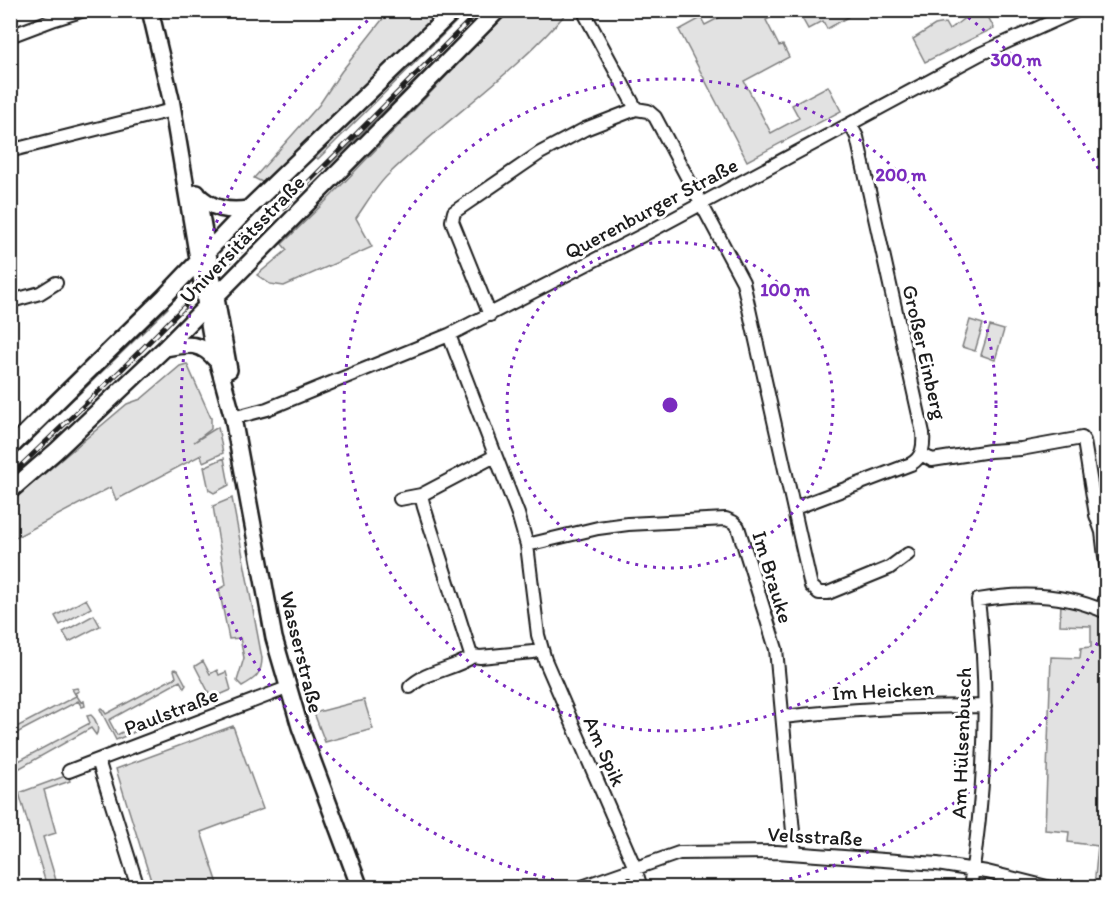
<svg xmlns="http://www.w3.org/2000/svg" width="1117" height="898" font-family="Itim,sans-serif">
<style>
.green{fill:#e2e2e2;stroke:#7f7f7f;stroke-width:1.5}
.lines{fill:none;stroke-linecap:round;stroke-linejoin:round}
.minor-casing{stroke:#1c1c1c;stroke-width:16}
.major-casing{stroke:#1c1c1c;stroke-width:20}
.minor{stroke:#fff;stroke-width:12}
.major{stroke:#fff;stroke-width:15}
.rail-casing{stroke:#1c1c1c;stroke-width:5}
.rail{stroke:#fff;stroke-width:3;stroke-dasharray:9;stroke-linecap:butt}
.ring{fill:none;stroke:#7b2cbf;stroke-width:3;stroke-dasharray:3 6}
.labels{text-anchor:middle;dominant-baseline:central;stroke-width:6;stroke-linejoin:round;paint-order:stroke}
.street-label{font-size:21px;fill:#1c1c1c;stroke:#fff}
.centre{fill:#7b2cbf;stroke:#fff;stroke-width:3}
.ring-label{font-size:18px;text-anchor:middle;font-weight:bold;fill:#7b2cbf;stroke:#fff;stroke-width:6;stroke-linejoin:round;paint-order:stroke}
</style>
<rect width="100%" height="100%" fill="#fff"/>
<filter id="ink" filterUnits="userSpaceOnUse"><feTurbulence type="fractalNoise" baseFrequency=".0167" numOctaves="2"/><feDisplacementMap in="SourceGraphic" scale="12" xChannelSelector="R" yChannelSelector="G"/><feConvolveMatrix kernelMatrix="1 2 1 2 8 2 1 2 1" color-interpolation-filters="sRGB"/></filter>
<g filter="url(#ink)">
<!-- green -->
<path class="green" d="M510,10l58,1c-52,62 -121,107 -179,163 -13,12 -23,30 -33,44l16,29 -88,39 -14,-2 -13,-9 30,-25 -5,-6 49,-48z
M734,10l40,1 2,4 -10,5 13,26 4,-1 6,12 -45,24 27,52 28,-15 -7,-13 36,-19 13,25 -94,50 -68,-131 22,-12 4,7z
M975,10l10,1 9,17 -69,34 -12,-23 22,-14 10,-2 4,7z
M389,11h50l-73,77 -100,96 -12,-6 65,-73 22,-33z
M464,11h3l-149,148 -2,-2z
M486,11h3l-159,160 -3,-4z
M798,11h47l3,6 -21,12 -4,-8 -15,8z
M165,304l3,4 -92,89 -1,-1z
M970,320l13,4 -8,27 -13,-4z
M990,326l14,4 -9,30 -14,-5z
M187,364l24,54v11l-17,13 24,-15 5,26 -20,9 -2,-7 -85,45 -5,-13 -100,53v-38l116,-98 14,-5 39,-33z
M224,458l5,27 -15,8 -5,-3 -5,-23z
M232,498l30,160c0,16 -7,21 -20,28l-5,-5 7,-23 -4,-20 -11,1 -10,-50 7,-4 -13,-79z
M86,599l5,9 -31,17 -5,-9z
M1061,603l34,10 11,6v268h-12l4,-41 -30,-4 1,-10 -24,-2 6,-173 29,1 1,-10 10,-1v-21l-31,-1z
M94,615l6,11 -31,16 -6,-10z
M203,661l7,13 7,-4 2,5 7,-3 5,18 -115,50 -16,-31 2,-1 4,6 70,-37 -2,-7 1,-1 3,1 8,15 -2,3 -4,-7 -71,39 8,15 43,-23 4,8 46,-25 -15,-29z
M77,688l2,3 -4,2 6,9 3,-1 1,5 -3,1 -4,-6 -67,35v-6l65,-34 -4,-7z
M364,700l9,29 -48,13 -11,-29z
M91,715c5,4 9,14 5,20l-5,-7 -80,45v-8l79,-42 -3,-7z
M233,726l30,83 -62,23 18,55h-66l-37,-118z
M68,775l2,6 -26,9 12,43 -13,4 15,50h-11l-28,-94z"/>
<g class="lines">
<defs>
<path id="minor" d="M585,10l1,6 50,93
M10,36l45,-17 29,-9
M11,139l2,11 159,-40
M10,304l5,-4 25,-7 16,-10
M490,315l-38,-94 2,-9 86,-59 45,-24 51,-20 12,2 7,6 88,165 68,304 8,7h9l61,-25 19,-14
M449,335l69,179 9,31 11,90 7,25 90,208 6,20
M233,418l34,-9 182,-74 198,-102 333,-179 98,-44
M921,454l11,6 58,-9 31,-2 61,-11 2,3 12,74 6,17 4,33
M495,456l-74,39 3,12 46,145 3,4 7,1 53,-5 8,-2
M400,499l21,-4
M795,508l116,-44c12,-7 13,-18 12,-31l-66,-296 -7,-13
M527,545l71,-17 30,-4 98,-5 7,3 5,5 38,122 19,204
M1103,610l3,-15
M410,687c17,-17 44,-17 63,-31
M783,717c68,-8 134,-11 202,-11
M98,760l40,128
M69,771l218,-83
M579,888l100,-35 98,-1 160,12 50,8 64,16
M970,888c15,-96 20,-192 8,-288 44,-8 87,-7 128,12"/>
<path id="major" d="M150,10l21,89 41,242 21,77 41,220 26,89 60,161
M197,193l32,177
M197,194c15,15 31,18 51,15
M165,348c23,-4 35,-7 51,12
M10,448l155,-152 83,-87 206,-199
M10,491l46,-40 109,-103 333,-338"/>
</defs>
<!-- minor casing -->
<use href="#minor" class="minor-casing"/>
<!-- major casing -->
<use href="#major" class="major-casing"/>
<!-- minor -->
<use href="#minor" class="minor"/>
<!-- major -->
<use href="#major" class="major"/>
<defs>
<path id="rail" d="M10,476l110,-105 360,-361"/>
</defs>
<!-- rail casing -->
<use href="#rail" class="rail-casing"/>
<!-- rail -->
<use href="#rail" class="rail"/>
</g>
</g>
<!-- distance rings -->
<g class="ring">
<circle cx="670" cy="405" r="163"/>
<circle cx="670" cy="405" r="326"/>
<path d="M1106 627A489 489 0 0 1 751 887M589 887A489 489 0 0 1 379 12M961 12A489 489 0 0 1 1106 183"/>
</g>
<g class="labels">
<!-- street labels -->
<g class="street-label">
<text transform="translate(651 208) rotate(-28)">Querenburger Straße</text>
<text transform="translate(242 239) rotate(-46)">Universitätsstraße</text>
<text transform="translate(925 352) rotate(77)">Großer Einberg</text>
<text transform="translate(773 577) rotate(73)">Im Brauke</text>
<text transform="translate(302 652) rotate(76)">Wasserstraße</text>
<text transform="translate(883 690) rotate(-3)">Im Heicken</text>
<text transform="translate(171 711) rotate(-21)">Paulstraße</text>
<text transform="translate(961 743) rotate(-88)">Am Hülsenbusch</text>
<text transform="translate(605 751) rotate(66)">Am Spik</text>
<text transform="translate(815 836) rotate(3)">Velsstraße</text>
</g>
</g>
<circle cx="670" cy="405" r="9" class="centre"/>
<g class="ring-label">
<text x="1016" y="66">300 m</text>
<text x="901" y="181">200 m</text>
<text x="785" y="296">100 m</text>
</g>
<!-- margin -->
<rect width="1117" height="898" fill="none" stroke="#fff" stroke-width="36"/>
<rect x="18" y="18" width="1081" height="862" fill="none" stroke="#1c1c1c" stroke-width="2" filter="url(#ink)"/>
</svg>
